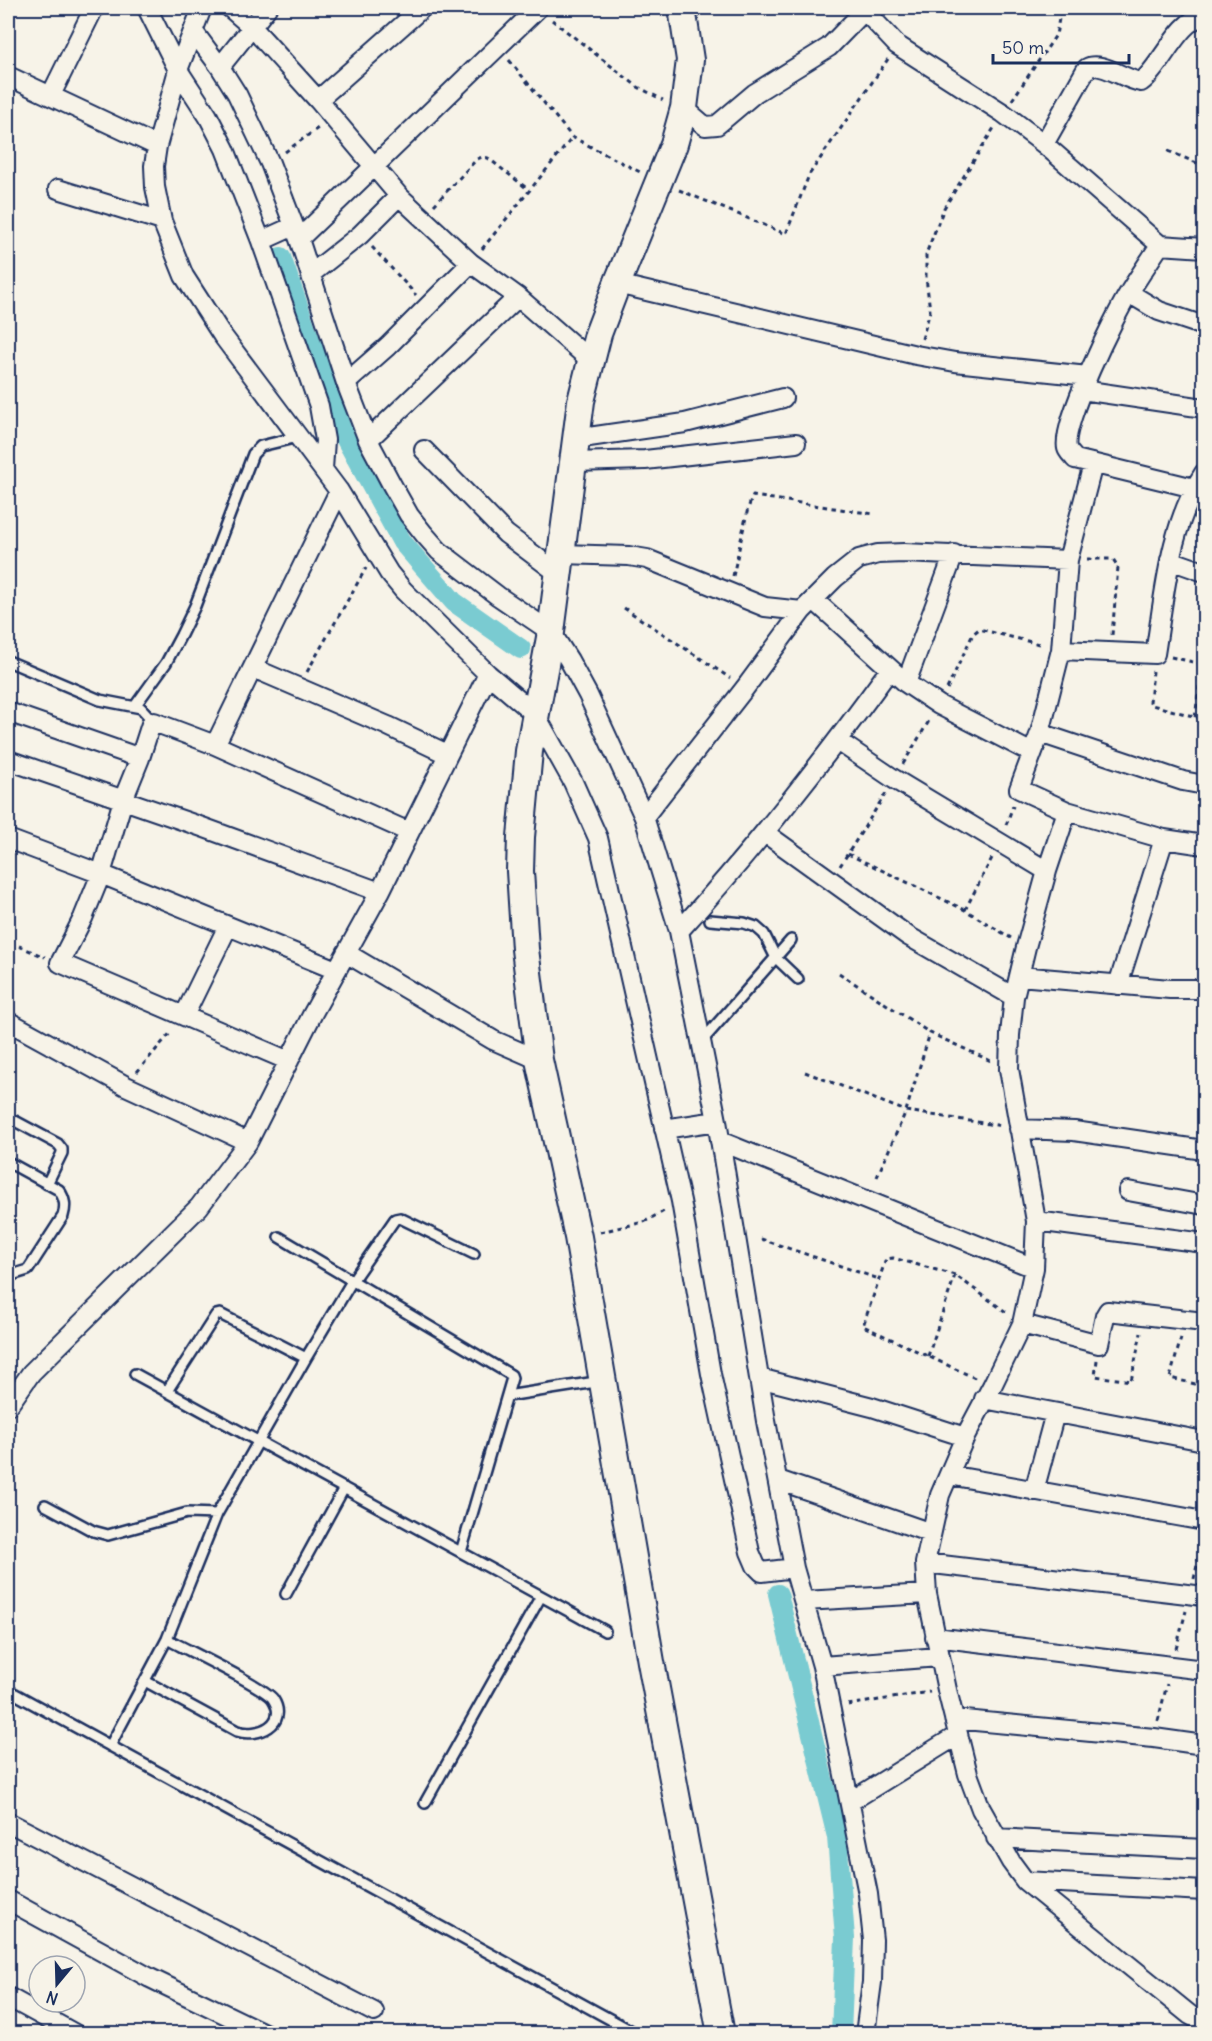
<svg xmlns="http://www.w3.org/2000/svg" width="1212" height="2041" font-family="Delius,sans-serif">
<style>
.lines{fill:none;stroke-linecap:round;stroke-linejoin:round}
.canal{stroke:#7acbd1;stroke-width:20}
.lane-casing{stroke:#1b2f5e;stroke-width:14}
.street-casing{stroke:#1b2f5e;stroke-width:22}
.secondary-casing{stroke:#1b2f5e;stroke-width:30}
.path{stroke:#1b2f5e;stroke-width:3;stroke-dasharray:4.5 4.5;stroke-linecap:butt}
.lane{stroke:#f7f3e8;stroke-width:9}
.street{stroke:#f7f3e8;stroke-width:18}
.secondary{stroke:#f7f3e8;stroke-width:26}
</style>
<rect width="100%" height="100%" fill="#f7f3e8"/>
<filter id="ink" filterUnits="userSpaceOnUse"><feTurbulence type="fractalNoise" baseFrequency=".0167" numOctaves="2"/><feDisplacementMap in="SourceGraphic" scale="12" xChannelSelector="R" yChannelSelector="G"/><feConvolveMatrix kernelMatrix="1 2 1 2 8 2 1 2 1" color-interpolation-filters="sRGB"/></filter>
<g filter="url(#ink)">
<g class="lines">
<!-- canal -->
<path class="canal" d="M281,257l62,177 59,108 52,60 67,47
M778,1594l59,243 8,101 -4,96"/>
<defs>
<path id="lane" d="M8,661l92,39 41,8 13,14
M135,706l31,-43 15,-28 14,-29 58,-152 8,-8 37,-9
M710,920l34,3 12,4 8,7 12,24 22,21
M702,1041l89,-101
M8,1126l4,-5h3l43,23 4,5v4l-15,31
M8,1162l51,28c6,9 7,16 4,26l-35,54 -13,4 -7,-1
M279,1237l232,138 1,3 -51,174
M135,1374l470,257
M167,1391l49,-76 4,-1 86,44
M507,1396l95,-15
M45,1505l48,26 15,4 79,-22 30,1
M286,1594l58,-106
M145,1681l92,50c21,7 52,-7 36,-32 -8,-12 -88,-50 -106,-60
M8,1690l629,344
M110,1746l57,-107 50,-125 89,-156 46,-77 43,-62 5,-1 74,36
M425,1803l116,-207"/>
<path id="street" d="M147,8l31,62 30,46 17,33 36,92 58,165 6,34 -2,29
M202,8l-24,62 -21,76 -3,20 1,21 7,34 22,55 38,59 117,156 50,82 14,17 85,84 47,40 38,68 25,56 83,363 30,173 39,178 6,14 6,6 32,-4 28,98 46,228 5,46 -1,42 -7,52
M230,8l22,19 66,73 81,96 72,67 47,34 72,63
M267,8l-47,59 17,27 33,69 29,76 47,144 22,57 24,45 17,30 15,19 15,17 59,45 53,36 18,28 19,35 56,122 35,114 38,190 49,300 28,147
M858,8l7,3 32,34 106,68 41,31 116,101 44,3
M194,32l26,35
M8,76l149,70
M51,95l43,-87
M318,100l104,-92
M684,108l21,18 12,-1 38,-32 74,-46 38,-39
M1044,144l43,-76c13,-8 38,12 54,14 19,-13 39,-65 63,-65
M58,189l104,32
M299,239l239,-231
M261,241l33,-15
M1160,245c-10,15 -20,30 -30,46 -15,24 -69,133 -63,157 1,4 5,7 8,11l119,29
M311,274l49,-39 39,-39
M617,284l299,71 39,7 133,14
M1129,293l30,18 45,15
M346,383l42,-37 83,-83
M1082,390l122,18
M575,439l110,-16 98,-25
M368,440l150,-143
M424,450l82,84 53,40
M573,462l72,-2 151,-17
M561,554l68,2 18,3 118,48 37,4
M1170,560l34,12
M814,600l92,83 33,22 93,48
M1061,650l94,4c10,-61 14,-128 49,-181
M253,668l135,58 59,28
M906,683l48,-129
M8,712l132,46
M1040,733l143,48 21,4
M838,741l56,38 153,92
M215,745l124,-254
M8,760l194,67 178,65
M1067,811l-48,-22 21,-56 21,-83 7,-90 25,-96
M644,817l101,-129 57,-77 33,-33 24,-19 19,-5 26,-1 164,7
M765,833l143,103 106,61
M8,839l93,35 235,96
M1204,845l-40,-6 -97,-28 -20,60 -21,76 -12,50 -4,38 -1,34 27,152 -2,47 -12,56 -30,62 -27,51 -25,58 -15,68 2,31 20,96 21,84 13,35 30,53 14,19 165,134 14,8
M679,931c76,-83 145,-171 211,-262
M346,953l147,87 46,20
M1019,976l151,13h34
M1118,985l46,-146
M184,1016l44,-90
M13,1024l113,62 122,56 65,-129 67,-121 108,-218
M289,1061l-229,-98 23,-45 18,-44 22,-74 17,-42 11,-34 3,-2 61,23 194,87
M664,1129l53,-8
M1019,1129l55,2 130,19
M720,1141l314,127
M1128,1191l76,14
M1036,1221l168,22
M1022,1324l77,20 6,-28 3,-5 96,11
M759,1378l113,29 93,30
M984,1399l220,42
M8,1406l23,-33 168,-166 49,-65
M949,1475l255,46
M778,1480l153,53
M1034,1491l21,-78
M925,1563l279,33
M804,1601l123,-7
M935,1637l269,33
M822,1666l117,-9
M954,1719l200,19 50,7
M851,1801l107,-66
M8,1822l366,190
M996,1838l208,11
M1025,1881l179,10
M8,1900l142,78 116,56
M8,1997l67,37"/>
<path id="secondary" d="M682,8l8,52 -6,48 -10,36 -57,140 -19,50 -17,67 -30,231 -22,119 -8,86 -1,34 5,78 14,111 39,177 73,425 70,372"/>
</defs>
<!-- lane casing -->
<use href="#lane" class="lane-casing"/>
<!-- street casing -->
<use href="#street" class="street-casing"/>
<!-- secondary casing -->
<use href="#secondary" class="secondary-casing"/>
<!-- path -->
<path class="path" d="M552,20l86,67 25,13
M509,60l63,77 68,35
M1012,100l44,-65 5,-27
M1168,151l36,15
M285,152l33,-24
M679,190l107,44 23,-59 79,-116
M434,205l43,-46 5,-2 6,1 41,32
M372,247l44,48
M482,249l90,-111
M922,339l8,-28 -4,-34v-23l18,-46 50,-80
M1087,559h26l5,8 -6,68
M733,576l15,-68 5,-12 121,18
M624,608l106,70
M1171,657l31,7 -7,54
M1153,671l-3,31 2,3 52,14
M307,672l59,-104
M947,689l26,-55 6,-5 64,16
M903,764l26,-43
M1006,825l7,-19
M848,854l117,56 46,28
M840,866l46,-73
M965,910l27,-52
M19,946l26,11
M839,973l91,60 61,28
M137,1072l35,-41
M805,1072l101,39 96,15
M877,1177l29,-66 24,-78
M600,1232l44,-10 20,-11
M761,1239l118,40
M1181,1338l-11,40 34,8
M928,1356l27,-81
M1097,1360l-2,16 36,5 10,-48
M975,1378l-112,-52 23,-67 7,-1 62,17 51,37
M1194,1579l9,-41
M1176,1649l10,-38
M848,1705l82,-13
M1158,1721l9,-37"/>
<!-- lane -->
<use href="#lane" class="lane"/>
<!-- street -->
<use href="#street" class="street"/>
<!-- secondary -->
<use href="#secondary" class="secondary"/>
</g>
</g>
<!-- margin -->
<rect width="1212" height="2041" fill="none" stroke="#f7f3e8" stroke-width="30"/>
<rect x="15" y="15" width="1182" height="2011" fill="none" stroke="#1b2f5e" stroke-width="2" filter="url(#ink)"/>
<!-- north arrow -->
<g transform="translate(57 1984) rotate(199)"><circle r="28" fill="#f7f3e8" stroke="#9fa5b1" stroke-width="1.5"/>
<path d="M0-4.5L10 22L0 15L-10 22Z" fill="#1b2f5e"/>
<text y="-9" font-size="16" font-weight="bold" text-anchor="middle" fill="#1b2f5e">N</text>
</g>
<!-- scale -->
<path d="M993 54v9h136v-9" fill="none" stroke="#1b2f5e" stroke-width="3"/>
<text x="1002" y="54" font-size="18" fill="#1b2f5e" stroke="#f7f3e8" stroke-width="4.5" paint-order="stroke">50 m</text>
</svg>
